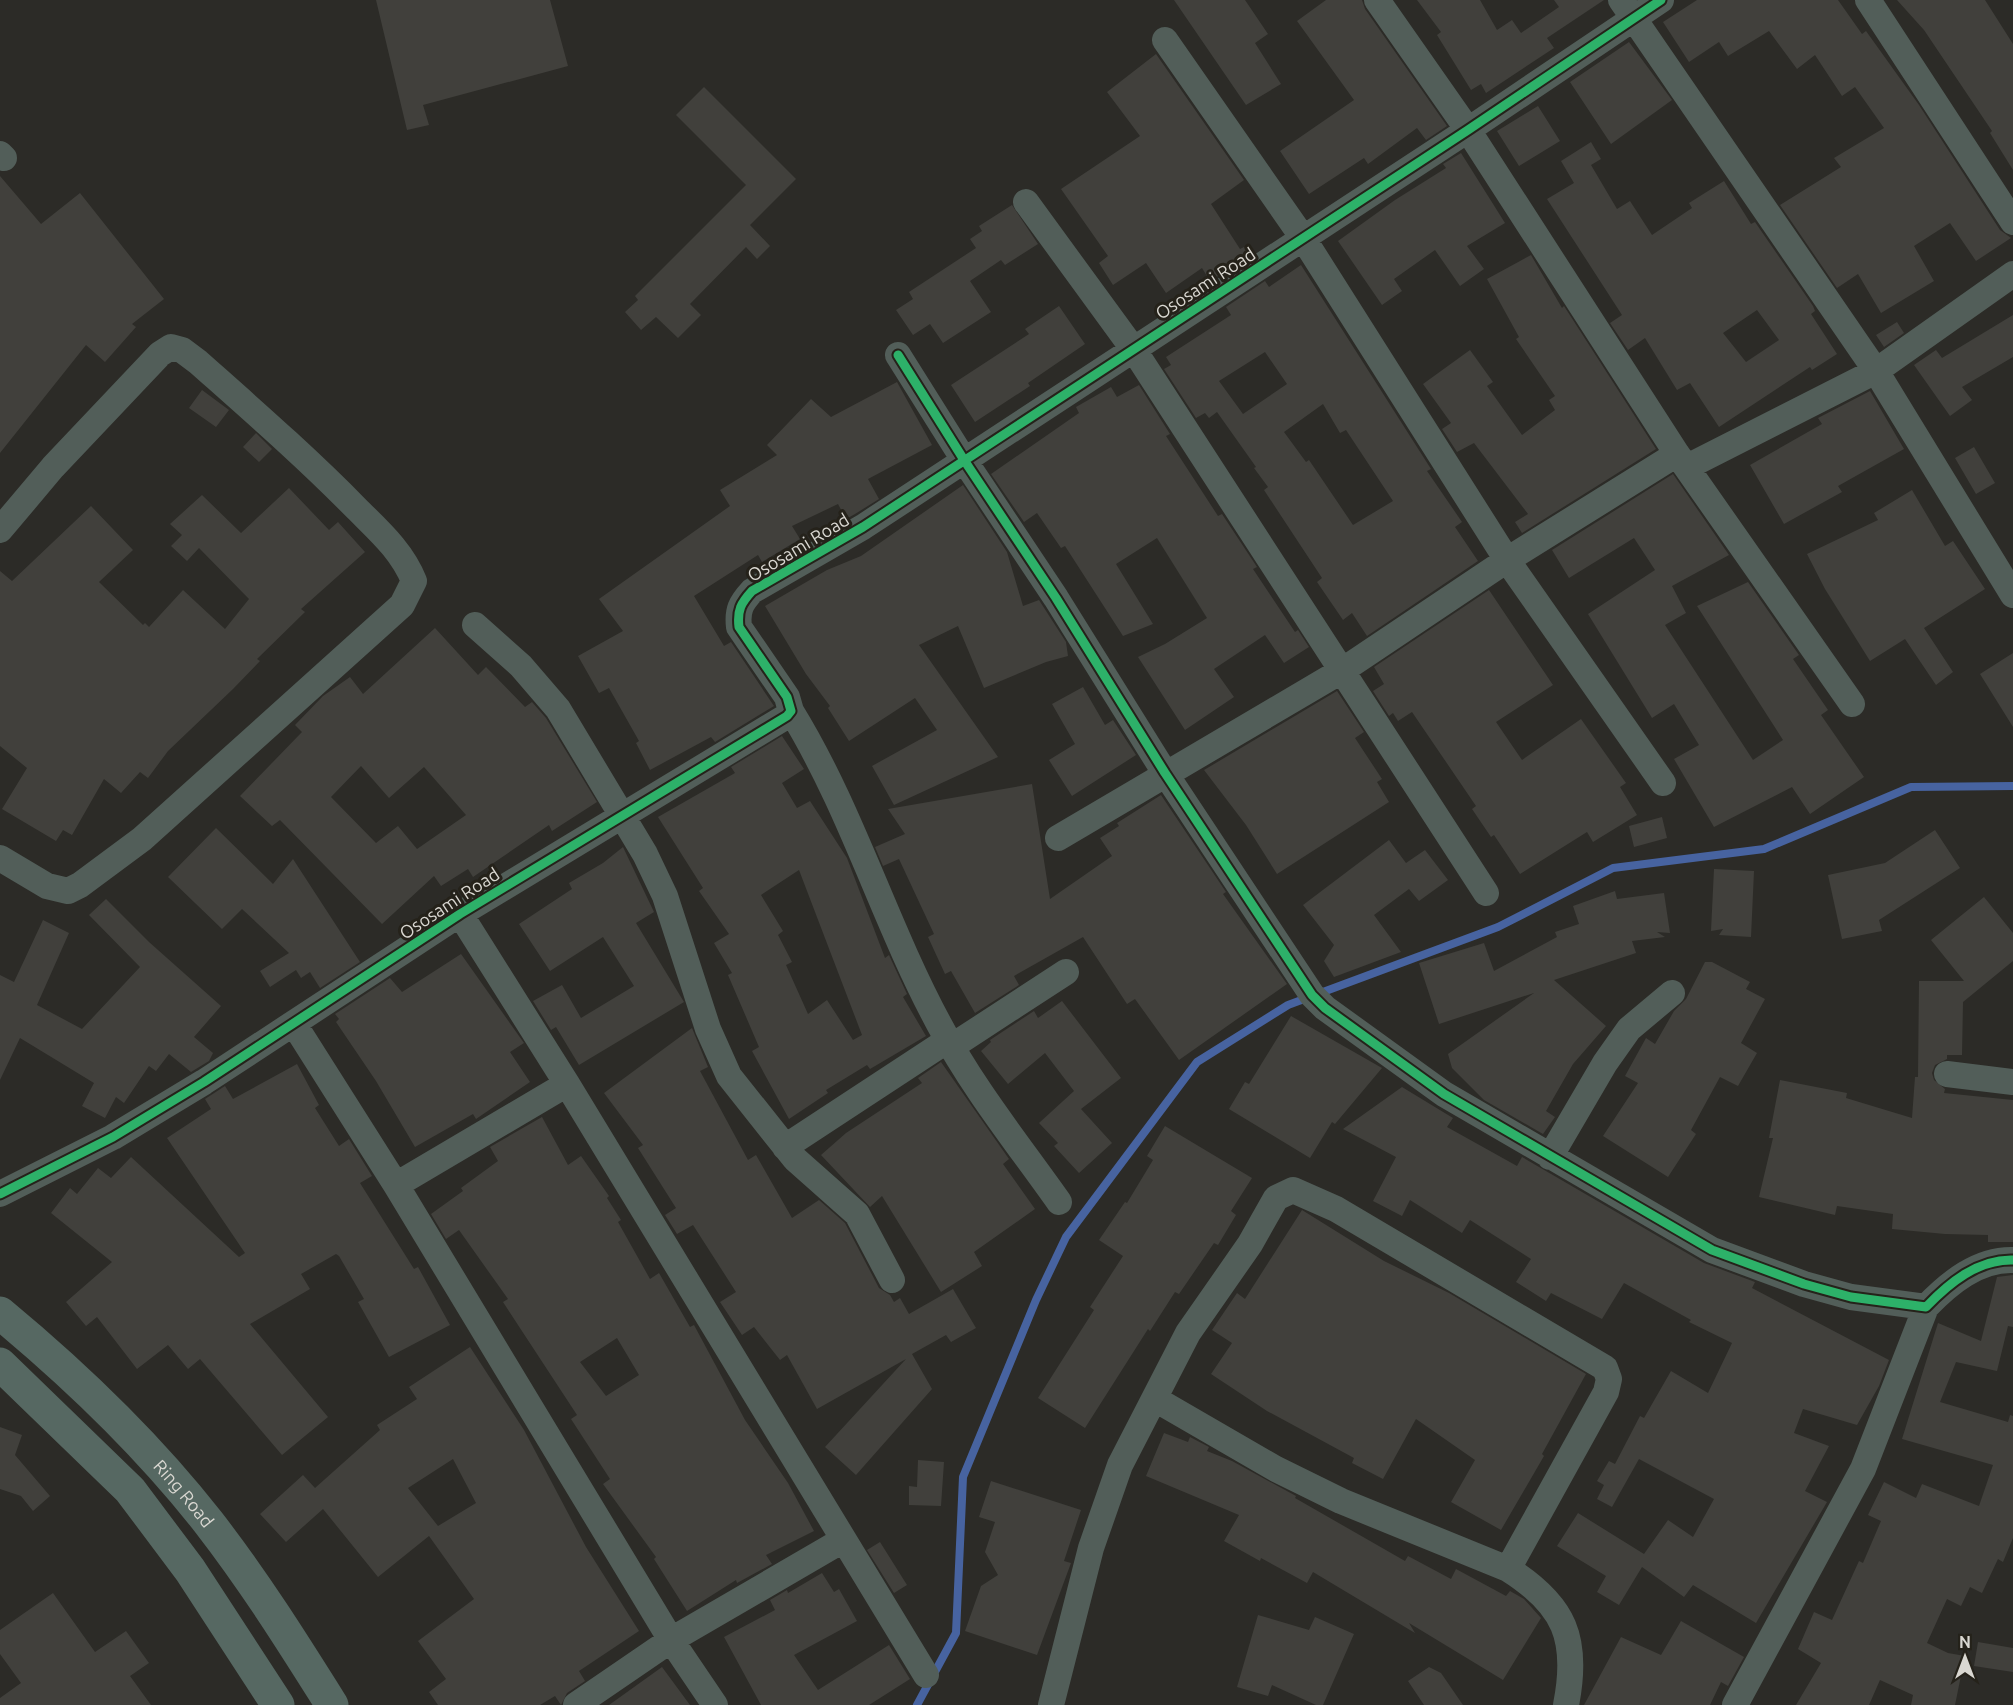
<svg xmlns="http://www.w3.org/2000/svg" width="2013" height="1705" font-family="Ubuntu,sans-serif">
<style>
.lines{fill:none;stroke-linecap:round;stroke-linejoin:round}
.stream{stroke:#4763a0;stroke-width:8}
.building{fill:#41403c;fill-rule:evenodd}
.minor{stroke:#525e59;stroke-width:26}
.primary{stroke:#566862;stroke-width:33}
.cycleway-casing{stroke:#25221a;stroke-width:13}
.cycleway{stroke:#2db169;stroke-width:9}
.labels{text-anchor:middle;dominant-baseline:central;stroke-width:6;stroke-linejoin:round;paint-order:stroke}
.street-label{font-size:18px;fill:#d9d7d1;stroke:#25221a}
</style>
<rect width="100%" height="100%" fill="#2c2b27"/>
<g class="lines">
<!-- stream -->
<path class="stream" d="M917,1705l39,-72 7,-156 73,-177 30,-63 131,-175 91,-57 210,-78 115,-59 151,-19 147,-62 102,-1"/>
</g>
<!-- building -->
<path class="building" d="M376,0h174l18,66 -145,39 6,20 -22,5z
M1174,0h71l23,34 -13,9 26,41 -35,21z
M1326,0h36l3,9 82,117 -21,14 -9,-12 -49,36 -4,-6 -55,36 -29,-43 74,-51 -57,-79z
M1417,0h63l17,30 15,-10 9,13 38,-26 -5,-7h50l-57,38 7,10 -68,45 -5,-9 -10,6 -34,-55 4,-3z
M1697,0h141l24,34 4,-3 53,74 81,125 11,8 -35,23 -26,-38 -36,23 20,35 -53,32 -23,-39 -21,14 -57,-83 61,-38 -7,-9 50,-30 -29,-41 -13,9 -27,-41 -18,14 -28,-38 -41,25 -9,-14 -30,20 -26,-40z
M1897,0h88l28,44v126l-23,-37 2,-2 -68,-101z
M1629,42l43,58 -61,44 -41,-62z
M1156,54l88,126 -33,24 29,45 6,-3 5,9 -41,26 -8,-13 -36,25 -20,-30 -33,22 -14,-22 9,-7 -47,-67 79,-53 -33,-44z
M704,87l92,92 -46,46 20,21 -13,13 -11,-12 -56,57 11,11 -23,23 -22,-21 -15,13 -16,-18 13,-12 -3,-4 111,-111 -70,-70z
M1538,106l22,35 -41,25 -22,-35z
M1591,142l10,17 -10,6 26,44 13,-8 22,34 40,-27 -3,-5 35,-22 27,43 4,-2 58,84 2,5 -4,3 26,40 -25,16 -2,-3 -91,60 -29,-44 -13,7 -32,-52 -17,12 -18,-27 12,-8 -75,-116 27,-16 -13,-22zM1757,310l22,30 -33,22 -23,-29z
M1461,153l44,70 -38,23 17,23 -24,17 -25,-36 -41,29 8,12 -20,14 -44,-64 57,-41 51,-32 -3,-4z
M0,176l41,48 39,-31 84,106 -32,25 4,3 -31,35 -19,-17 -86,108z
M1012,205l26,39 -33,21 -4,-5 -31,21 21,31 -48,31 -13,-19 -17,11 -17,-25 17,-11 -4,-7 67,-44 -6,-9 12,-8 -3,-5z
M1531,255l31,53 2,-2 92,143 -134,84 -7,-11 13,-8 -54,-71 -17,9 -15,-23 9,-6 -28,-39 47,-34 23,32 -6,4 35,49 33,-25 -6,-10 6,-4 -39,-57 3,-2 -32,-58z
M1301,265l130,204 -4,2 35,51 -7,5 23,34 -111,75 -15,-23 -9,7 -26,-38 5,-4 -58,-88 4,-3 -14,-19 2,-1 -39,-55 -8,6 -4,-5 -9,5 -32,-49 7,-4 -5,-8 65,-42 -5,-8 39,-26 4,6zM1265,352l22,32 -44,30 -24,-33zM1323,404l17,29 6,-3 47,71 -40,24 -44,-65 -3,2 -22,-30z
M1059,306l26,38 -57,39 2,3 -55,36 -24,-37 78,-51 -4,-5z
M2013,315v42l-51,30 10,13 -22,16 -36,-51 22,-15 6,8z
M1897,322l7,11 -20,14 -8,-12z
M897,382l35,63 -64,34 11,20 -24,15 -9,5 -8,-15 -46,22 8,13 -38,23 -4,-7 -64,41 30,50 7,-4 43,64 -59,36 -4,-5 -61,33 -14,-27 3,-2 -30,-53 -10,5 -21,-37 45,-25 -24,-32 131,-93 -10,-16 57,-35 -10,-10 44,-46 20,18z
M1139,385l31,49 -4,2 52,80 4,-2 35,53 -4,2 42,63 3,-2 11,17 -25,16 -19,-28 -51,34 20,28 -49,33 -47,-73 27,-13 42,-26 -50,-80 -41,26 37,60 -30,12 -58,-90 -4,2 -24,-35 -13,9 -33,-48 88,-61 -3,-6 35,-20 6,10z
M202,390l27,20 -13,17 -27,-19z
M1870,391l34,58 -66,37 4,6 -58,32 -34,-59 72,-41 -4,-6z
M256,433l16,16 -13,13 -16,-15z
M1974,447l21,36 -19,11 -21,-36z
M1673,474l56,81 -57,31 14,27 -21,12 88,135 30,-20 -86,-134 51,-24 51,73 -6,4 35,51 -7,5 43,62 -54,37 -18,-27 -78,40 -40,-68 25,-14 -25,-41 -22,14 -64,-104 67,-44 -21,-32 -65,40 -17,-28z
M963,485l44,67 16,54 16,-6 27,42 2,14 -22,6 -62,26 -26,-62 -39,19 79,112 -104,48 -22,-39 65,-36 -22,-32 -66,43 -21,-33 2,-2 -24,-32 -41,-68 62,-36 34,-14z
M289,488l40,42 9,-8 27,30 -64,57 4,3 -48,47 3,2 -27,28 -65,62 -20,27 -8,-6 -19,21 -17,-14 -32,56 -9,-5 -7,11 -54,-32 25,-41 -27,-22v-175l12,10 79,-75 42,44 -34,32 44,43 2,-2 4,4 34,-37 42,39 24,-30 -50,-51 -12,13 -16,-15 11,-11 -12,-11 32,-29 39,38z
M1912,490l33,56 8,-5 32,48 -61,39 29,44 -17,13 -31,-46 -35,22 -45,-72 -18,-35 71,-34 -4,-7z
M1489,590l64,95 -57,37 26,38 59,-41 45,64 -6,4 17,28 -44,27 -6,-10 -67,42 -26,-39 -3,2 -19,-28 4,-3 -64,-94 -14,9 -5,-8 -4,3 -16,-25 11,-7 -10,-17z
M435,628l43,47 8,-8 39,40 7,-5 14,16 51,84 -45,29 -3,-6 -76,52 -5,-8 -27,17 -7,-10 -52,48 -102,-104 -8,6 -32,-30 62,-64 -7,-7 28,-29 27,-19 13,17zM361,766l28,32 35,-31 42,48 -49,34 -19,-23 -22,17 -45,-46z
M2013,653v74l-33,-53z
M1083,687l22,38 8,-5 23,35 -64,41 -23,-36 26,-16 -23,-40z
M1337,691l27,41 -9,6 27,41 -5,3 12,20 -112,72 -31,-49 -42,-55z
M782,736l22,33 -22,14 15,25 13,-7 37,57 38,100 4,-3 18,39 -4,3 23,39 -56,33 -3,-4 -41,25 2,3 -39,26 -37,-68 7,-4 -31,-72 4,-2 -18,-30 15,-9 -30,-43 4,-3 -45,-71 77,-44 -4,-6zM799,870l63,165 -9,5 -26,-40 -19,14 -22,-49 6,-3 -14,-27 5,-4 -22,-36z
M1032,784l18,115 62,-43 -12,-18 19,-12 -2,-3 44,-28 65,97 -3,2 64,90 -108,76 -44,-61 -8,5 -44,-67 -69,39 5,9 -44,28 -24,-42 -6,3 -17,-37 6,-3 -35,-75 -16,7 -8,-19 30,-13 -17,-25z
M1662,817l5,21 -33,9 -5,-21z
M216,828l57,56 20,-25 67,103 -40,26 -10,-16 -9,6 -5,-8 -26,17 -10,-16 29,-18 -47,-44 -20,20 -54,-52z
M1935,830l25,38 -81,52 3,11 -40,8 -14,-64 57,-12z
M1389,840l17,23 19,-13 23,30 -29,21 -10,-12 -35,26 27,37 -67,25 -10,-16 10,-16 -31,-40z
M623,847l31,65 -18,11 48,79 -105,63 -23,-38 -5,3 -18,-29 29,-16 19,33 53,-32 -31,-49 -53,34 -31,-47 53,-35 -3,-6 34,-20z
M1714,869l40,2 -3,66 -32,-2 4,-6 -12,2z
M1615,891l2,8 47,-6 6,40 -13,-1 8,5 -33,4 4,12 -82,27 52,46 -33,38 -27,47 9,6 -12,17 -59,-34 -32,-32 -4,-14 86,-61 -95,31 -20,-61 65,-20 10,28 63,-34 -2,-5 24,-8 -6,-18z
M1984,897l29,36v28l-50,41 -1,53h-15v4l-12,6 -3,8 2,7 11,9 -1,4 69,7v142h-25v-7l-43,-1 -53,-5 1,-15 -56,-8 -2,9 -76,-18 14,-59h-4l11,-58 67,13 -1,5 66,20 3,-41h3l1,-96h45l-33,-41z
M106,899l43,43 72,64 -27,31 19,16 -4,8 -18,11 -22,-18 -13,17 -7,-5 -25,37 -8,-6 -11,21 -23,-12 12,-23 -74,-45 -20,42v-105l14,7 29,-62 26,13 -32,72 45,24 58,-62 -51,-52z
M461,954l63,89 -14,9 20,30 -54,37 -3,-5 -58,33 -39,-66 -40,-59 3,-3 -4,-5 55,-36 12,14z
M1705,962h7l38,20 -4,7 19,10 -24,44 16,10 -19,33 -18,-9 -29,53 5,4 -28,43 -65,-41 35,-53 -13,-7 21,-38 9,6 19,-33 12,-12z
M1062,1001l59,77 -40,31 31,34 -33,30 -25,-27 4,-3 -19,-20 35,-32 -29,-38 -37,31 -27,-33 10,-9 -1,-2 44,-29 4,7z
M1291,1016l91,52 -47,56 -3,-2 -22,36 -81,-49 16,-27 4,2z
M692,1028l16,39 -8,4 48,89 8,-5 36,63 27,-18 26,23 34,65 11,7 4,7 6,-4 9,16 44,-25 23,39 -25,14 -5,-7 -34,19 20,35 -76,86 -31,-28 81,-88 -89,50 -30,-54 -7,5 -26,-33 -12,8 -22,-33 16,-10 -43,-67 -16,9 -12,-19 11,-7 -38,-60 5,-3 -39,-52z
M941,1062l68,97 -6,5 32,45 -61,43 8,14 -41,26 -59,-96 -12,11 -49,-52 25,-22 76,-50 -4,-5z
M297,1064l22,41 -4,3 24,38 10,-7 23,37 -12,7 54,86 4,-2 32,58 -61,32 -31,-55 6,-3 -25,-43 -3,-2 -35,20 9,15 -60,35 78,93 -46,38 -82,-96 -12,10 -20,-24 -31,24 -40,-52 -11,9 -20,-24 46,-40 -61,-49 19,-25 7,6 21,-26 13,10 20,-21 108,100 6,-4 -78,-115 44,-29 -6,-10 20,-13 8,13z
M1402,1087l51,31 -6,9 70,39 5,-9 182,106 51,19 -3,6 137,72 -10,26 -22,39 -54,-16 -9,24 35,13 -24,45 22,11 -71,121 -63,-38 -9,12 -42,-30 -23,38 -22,-13 9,-16 -49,-30 21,-33 66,41 24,-34 25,17 21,-38 -75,-40 -27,48 -15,-8 7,-14 -7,-4 12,-20 6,3 25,-48 4,2 27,-47 37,22 24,-50 -43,-21 2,-2 -67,-37 -22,36 -51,-26 -5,8 -30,-19 15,-23 -61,-39 -8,13 -52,-33 -8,16 -29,-15 23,-44 -53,-28z
M542,1117l26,48 13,-9 28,40 -2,2 14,22 -3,2 32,57 9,-6 31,54 4,-2 51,95 43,63 26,48 -48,24 6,9 -35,19 -1,-3 -49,31 -33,-52 2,-2 -53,-73 7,-5 -39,-60 6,-4 -74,-113 5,-3 -49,-69 -13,9 -15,-25 32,-23 -2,-3 37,-27 -8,-14zM617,1338l22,37 -33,21 -26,-34z
M1165,1126l87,52 -21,33 5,4 -18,30 -4,-2 -35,51 -4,-2 -25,39 -2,-2 -63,99 -47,-30 56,-88 -4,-3 33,-51 -24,-16 26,-38 2,1 26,-43 -6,-4z
M1302,1210l82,51 65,32 137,81 -44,80 2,2 -43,74 -50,-28 24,-42 -59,-41 -33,60 -31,-16 2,-5 -87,-47 -56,-37 21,-31 -20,-13 25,-37 8,6z
M2013,1275v52l-5,-1 -11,45 -41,-9 -16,40 68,20 2,-7 3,1v122l-10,24 -5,-3 -16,34 -12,-6 -9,19 -14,-7 -20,44 21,10 17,3 -10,49h-44l2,-10 -33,-15 -11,25h-73l25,-42 -23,-14 16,-37 18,8 27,-59 4,2 18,-42 -13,-6 16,-33 32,16 6,-14 57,22 14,-41 -91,-26 36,-116 43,18 16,-64z
M470,1347l54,83 62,117 53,84 -60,40 6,10 -18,12 -6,12 -6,-9 -15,9h-102l-9,-13 17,-13 -28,-38 56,-42 -45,-63 -51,41 -55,-68 -37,33 -26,-28 43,-39 12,13 65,-58 -3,-5 40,-26 -8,-12zM453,1459l23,44 -38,23 -30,-38z
M0,1427l22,8 -7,20 35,41 -17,15 -12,-15 -21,-7z
M1164,1433l24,9 2,-5 19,10 -2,4 25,10 64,35 -1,2 110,63 3,-5 43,23 5,-10 50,27 4,-5 14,8 17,19 -38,62 -94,-57 6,10 -102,-61 -6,11 -46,-25 -1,3 -36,-20 15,-26 -93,-39z
M918,1460l26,2 -3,44 -32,-1v-19l8,1z
M991,1481l90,29 -17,51 7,2 -34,92 -72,-24 16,-45 17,-11 -13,-23 10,-30 -16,-5z
M880,1542l27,43 -13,8 -27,-43z
M822,1573l12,19 5,-3 18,32 -63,34 24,35 71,-45 21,34 -41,26h-108l-37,-68 51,-27 -5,-10 17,-10 1,3z
M53,1593l42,59 31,-21 23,32 -19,13 21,29h-151v-7l21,-15 -21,-29v-24z
M1258,1615l51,15 6,-13 39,17 -31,71h-7l-44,-20 -4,11 -31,-9z
M1681,1621l63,36 -16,29 -7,-4 -11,23h-126l37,-68 40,18z
M1978,1642l35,6v24l-39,-6z
M662,1667l28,38h-81z
M1429,1667l12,6 22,32h-39l-16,-24z"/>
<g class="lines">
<!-- minor -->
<path class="minor" d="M1377,0l91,130 209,324 175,250
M1621,0l255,371 137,224
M1868,0l145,222
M1165,40l138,198 204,322 156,223
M0,154l4,4
M1026,202l108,148 352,543
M898,355l66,105 92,138 109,175 147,222 13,13 119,86 268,156 92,34 47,13 75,10c23,-24 52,-48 87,-47
M1687,467l189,-96 137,-97
M0,530l53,-63 107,-113 11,-7 11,3 16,12c54,48 108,95 159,147 22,22 45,42 57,72l-12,24 -260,234 -62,46 -12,6 -21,-5 -47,-28
M475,625l46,41 37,43 87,145 20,42 43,133 21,47 66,83 62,55 35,66
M791,711c61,99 93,211 148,313 33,63 79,120 120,178
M1058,838l285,-168 164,-110 170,-106
M460,914l107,170 359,591
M294,1024l102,161 275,455 44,65
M951,1047l115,-75
M1947,1074l66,8
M785,1147l163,-107
M1550,1157l55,-94 24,-34 43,-36
M396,1185l171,-101
M0,1194l113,-57 91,-55 256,-168 327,-198 4,-5 -4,-14 -48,-70c-2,-17 2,-24 13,-36l111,-64 605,-397 193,-130
M1155,1399l121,70 65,32 167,68c57,36 71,70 58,136
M576,1705l95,-65 172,-100
M1051,1705l40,-157 29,-83 68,-132 62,-89 26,-46 17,-8 43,19 269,159 4,11 -3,13 -98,177
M1735,1705l128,-236 63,-162"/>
<!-- primary -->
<g class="primary">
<path id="s1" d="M0,1313c76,63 148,132 209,210 45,58 84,120 123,182"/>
<path d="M0,1364l130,126 60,80 88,135"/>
</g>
<defs>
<path id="cycleway" d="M898,355l66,105 92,138 109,175 147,222 13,13 119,86 268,156 92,34 47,13 75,10c23,-24 52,-48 87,-47
M0,1194l113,-57 91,-55 256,-168 327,-198 4,-5 -4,-14 -48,-70c-2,-17 2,-24 13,-36l111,-64 605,-397 193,-130"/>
</defs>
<!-- cycleway casing -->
<use href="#cycleway" class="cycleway-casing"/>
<!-- cycleway -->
<use href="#cycleway" class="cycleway"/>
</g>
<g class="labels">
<!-- street labels -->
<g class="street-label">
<text transform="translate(1205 283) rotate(-33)">Ososami Road</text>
<text transform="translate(798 547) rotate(-31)">Ososami Road</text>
<text transform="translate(449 903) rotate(-33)">Ososami Road</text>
<text stroke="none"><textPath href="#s1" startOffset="258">Ring Road</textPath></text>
</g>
</g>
<!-- north arrow -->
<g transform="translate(1965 1657)" stroke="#25221a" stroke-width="4.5" paint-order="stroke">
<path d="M0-4.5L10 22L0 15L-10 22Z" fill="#d9d7d1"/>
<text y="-9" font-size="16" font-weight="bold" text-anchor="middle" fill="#d9d7d1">N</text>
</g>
</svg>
